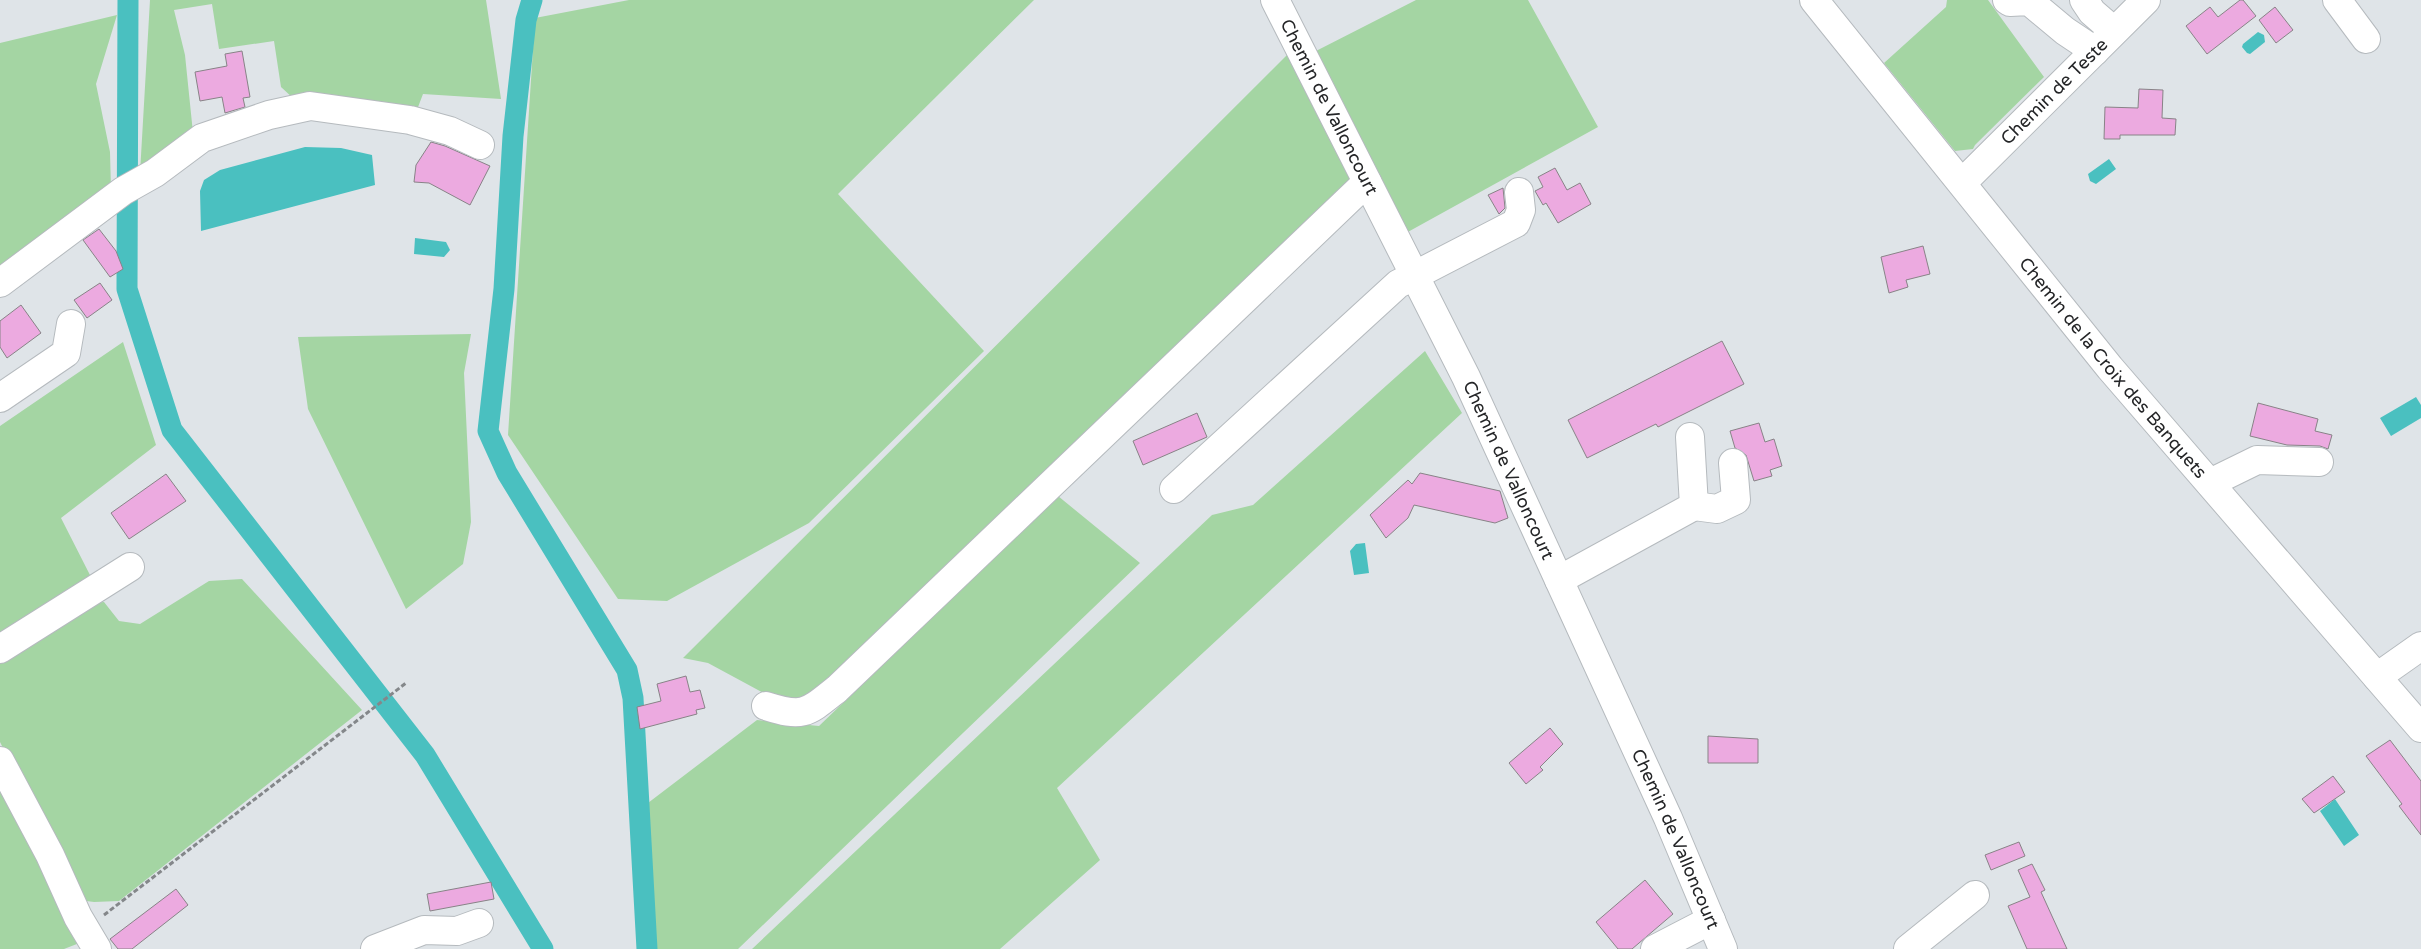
<svg xmlns="http://www.w3.org/2000/svg" width="2421" height="949" font-family="'Varela Round',sans-serif">
<style>
.green{fill:#a4d5a3}
.water{fill:#4ac0c0}
.lines{fill:none;stroke-linecap:round;stroke-linejoin:round}
.canal{stroke:#4ac0c0;stroke-width:21}
.building{fill:#ecaae0;stroke:#888387}
.minor-casing{stroke:#b5babe;stroke-width:30}
.path{stroke:#84878a;stroke-width:3;stroke-dasharray:5 2.5;stroke-linecap:butt}
.minor{stroke:#fff;stroke-width:28}
.labels{text-anchor:middle;dominant-baseline:central;stroke-width:4;stroke-linejoin:round;paint-order:stroke}
.street-label{font-size:18px;fill:#242527;stroke:#dfe4e8}
</style>
<rect width="100%" height="100%" fill="#dfe4e8"/>
<!-- green -->
<path class="green" d="M150,0h336l15,99 -78,-5 -8,21 -121,-16 -13,-12 -7,-46 -55,8 -7,-45 -38,6 11,45 8,78 -53,40z
M629,0h405l-196,194 146,157 -175,172 -142,78 -49,-2 -110,-164 27,-417z
M1416,0h112l70,127 -192,106 -92,-181z
M1947,0h41l56,77 -69,68 -2,4 -18,2 -71,-88 62,-56z
M117,15l-21,69 14,68 1,38 -111,79v-226z
M1294,48l65,136 -549,522 -30,-4 -72,-39 -25,-5z
M471,334l-7,39 7,149 -8,42 -57,45 -98,-200 -10,-72z
M123,342l33,103 -95,73 31,61 -92,58v-211z
M1425,351l37,62 -405,375 43,72 -100,89h-248l460,-434 41,-10z
M1058,496l82,67 -402,386h-85l-9,-143 113,-86 62,6z
M242,579l120,131 -243,191 -25,1 -15,-2 -79,-158v-80l93,-59 11,-1 15,19 21,3 69,-43z
M0,783l82,159 -18,7h-64z"/>
<!-- water -->
<path class="water" d="M2258,32l6,3 1,7 -15,12 -3,-1 -5,-6 1,-3z
M305,147l36,1 31,7 3,30 -174,46 -1,-40 4,-11 16,-10z
M2109,159l7,10 -20,15 -6,-3 -2,-7z
M415,238l31,4 4,8 -6,7 -30,-3z
M2416,397l5,8v13l-30,18 -11,-18z
M1365,543l4,30 -15,2 -4,-24 6,-7z
M2335,799l24,36 -15,11 -24,-35z"/>
<g class="lines">
<!-- canal -->
<path class="canal" d="M128,0l-1,289 45,141 253,325 118,194
M532,0l-6,20 -13,116 -9,153 -16,142 19,42 120,197 6,28 14,251"/>
</g>
<!-- building -->
<path class="building" d="M2240,0h3l13,16 -49,38 -21,-28 24,-19 8,10z
M2275,7l18,23 -17,13 -17,-23z
M242,51l8,46 -7,1 2,9 -20,6 -3,-16 -22,4 -5,-29 32,-6 -2,-12z
M2139,89l24,1 -1,28 14,1 -1,16h-55v4h-16l1,-32 33,1z
M431,142l14,4 45,20 -20,39 -41,-22 -15,-1 2,-17z
M1555,168l12,22 13,-7 11,21 -33,19 -12,-20 -3,2 -8,-14 8,-4 -5,-10z
M1503,188l2,20 -6,6 -11,-19z
M99,229l17,22 7,18 -13,8 -27,-37z
M1923,246l7,28 -24,6 2,7 -19,6 -8,-36z
M100,283l12,17 -25,18 -13,-18z
M21,305l20,28 -34,25 -7,-11v-26z
M1722,341l22,43 -86,43 -2,-3 -69,34 -19,-38z
M2258,403l60,16 -3,12 17,4 -4,14 -8,-3 -33,-1 -37,-9z
M1197,413l10,24 -64,28 -10,-24z
M1759,423l6,19 9,-3 8,27 -12,4 2,6 -18,5 -8,-26 -11,-7 -5,-17z
M1420,473l80,18 8,27 -13,5 -81,-18 -6,13 -22,20 -16,-23 38,-35 4,4z
M166,474l20,27 -57,38 -18,-26z
M686,676l4,16 10,-2 5,18 -9,2 1,4 -57,15 -3,-22 24,-6 -4,-17z
M1550,728l13,16 -23,23 3,3 -17,14 -17,-21z
M1708,736l50,3v24h-50z
M2390,740l31,41v54l-22,-29 3,-2 -36,-48z
M2333,776l12,16 -31,21 -12,-14z
M2019,842l6,14 -34,14 -6,-15z
M2032,864l13,26 -4,2 26,57h-40l-19,-43 22,-9 -12,-27z
M1645,880l28,34 -41,35h-14l-22,-27z
M491,882l3,17 -64,12 -3,-17z
M176,889l12,16 -56,44h-14l-8,-10z"/>
<g class="lines">
<defs>
<g id="minor">
<path id="s1" d="M1275,0l191,377 202,441 55,131"/>
<path id="s2" d="M1814,0l296,368 311,360"/>
<path d="M2007,0l3,2 19,-1 36,30 30,20"/>
<path d="M2084,0l8,12 22,19"/>
<path d="M2337,0l29,39"/>
<path id="s3" d="M1962,183l184,-183"/>
<path d="M0,283l123,-92 32,-18 47,-35 67,-23 41,-9 100,14 40,11 30,14"/>
<path d="M0,398l66,-45 5,-29"/>
<path d="M2210,483l47,-23 62,2"/>
<path d="M1174,489l224,-205 118,-61 5,-13 -2,-18"/>
<path d="M1694,506l23,3 19,-9 -3,-37"/>
<path d="M1559,580l135,-74 -4,-69"/>
<path d="M0,649l130,-82"/>
<path d="M2377,677l44,-31"/>
<path d="M766,706c38,12 41,7 71,-17l530,-507"/>
<path d="M0,761l50,94 28,62 19,32"/>
<path d="M375,949l49,-19 33,1 22,-8"/>
<path d="M1655,949l56,-29"/>
<path d="M1908,949l67,-54"/>
</g>
</defs>
<!-- minor casing -->
<use href="#minor" class="minor-casing"/>
<!-- path -->
<path class="path" d="M104,915l302,-232"/>
<!-- minor -->
<use href="#minor" class="minor"/>
</g>
<g class="labels">
<!-- street labels -->
<g class="street-label">
<text stroke="none"><textPath href="#s3" startOffset="130">Chemin de Teste</textPath></text>
<text stroke="none"><textPath href="#s1" startOffset="120">Chemin de Valloncourt</textPath></text>
<text stroke="none"><textPath href="#s2" startOffset="474">Chemin de la Croix des Banquets</textPath></text>
<text stroke="none"><textPath href="#s1" startOffset="525">Chemin de Valloncourt</textPath></text>
<text stroke="none"><textPath href="#s1" startOffset="930">Chemin de Valloncourt</textPath></text>
</g>
</g>
</svg>
